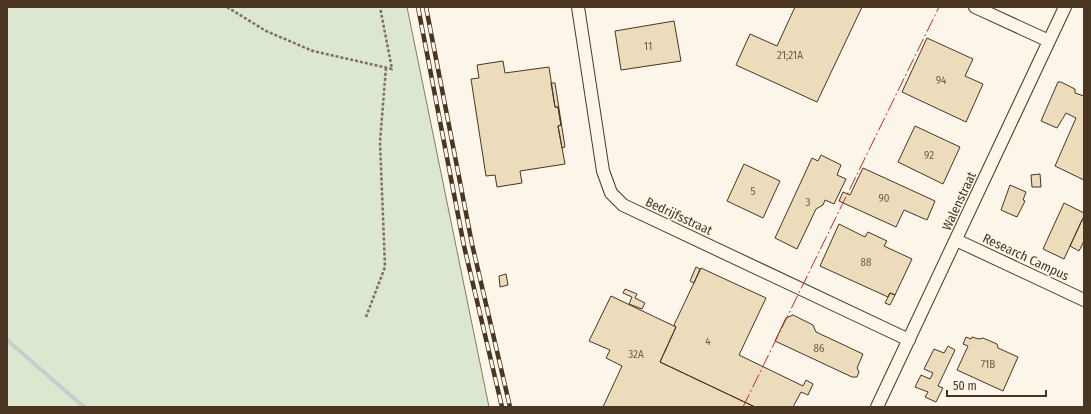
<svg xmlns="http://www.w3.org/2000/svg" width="1091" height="414" font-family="'Fira Sans Condensed',sans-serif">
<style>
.green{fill:#dce7d0;stroke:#887966}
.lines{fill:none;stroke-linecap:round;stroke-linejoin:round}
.stream{stroke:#c9cecd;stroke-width:4}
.building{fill:#ecdcbc;stroke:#4a3520}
.street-casing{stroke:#4a3520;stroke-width:14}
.path{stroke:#7f6f5c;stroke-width:2.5;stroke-dasharray:3 2;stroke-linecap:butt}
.street{stroke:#fbf6e9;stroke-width:12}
.rail-casing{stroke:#4a3520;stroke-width:4.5}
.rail{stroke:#fbf6e9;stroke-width:3;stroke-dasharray:9;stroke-linecap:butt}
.power{stroke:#c62828;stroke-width:1;stroke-dasharray:14 3 2 3;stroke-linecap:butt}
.labels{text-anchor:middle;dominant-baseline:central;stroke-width:3;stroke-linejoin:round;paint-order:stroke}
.number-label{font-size:11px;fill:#725f47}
.street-label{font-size:13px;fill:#4a3520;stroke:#fbf6e9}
</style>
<rect width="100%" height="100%" fill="#fbf6e9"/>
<!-- green -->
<path class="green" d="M7,7h400l82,400h-482z"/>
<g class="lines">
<!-- stream -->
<path class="stream" d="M7,340l77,67"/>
</g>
<!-- building -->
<path class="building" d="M795,7h67l-45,95 -81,-37 14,-31 27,12z
M674,21l7,40 -60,9 -6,-39z
M927,38l46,21 -8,17 18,8 -17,38 -64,-30z
M503,61l2,12 44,-6 6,40h3l3,18 -3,1 7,38 -45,7 2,12 -25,4 -2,-12 -9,1 -15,-97 8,-1 -2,-13z
M1058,82h3l14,7v4l9,3v84l-29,-14 21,-48 -10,-5 -9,15 -16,-7z
M551,83h4l10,64 -3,1 -4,-22 3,-1 -3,-18h-3z
M915,126l45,21 -17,37 -45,-22z
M821,155l20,10 -4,10 9,4 -12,25 -9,-4 -2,5 -7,4 -19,40 -22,-11 37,-80 6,3z
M744,164l36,17 -17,37 -36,-17z
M863,168l72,33 -8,19 -23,-10 -8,17 -57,-26 4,-9 7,3z
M1040,174l1,13h-9l-1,-12z
M1010,185l16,7 -3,8 2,1 -8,16 -16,-7z
M1064,203l20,10v3l-20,43 -21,-10z
M1082,220l2,1v20l-5,10 -9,-5z
M839,224l26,13 3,-5 19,9 -3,5 28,13 -17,36 -5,-2 -2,4 -68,-31z
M696,267l4,2 -6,14 -4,-2z
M701,268l65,30 -27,57 64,31 3,-6 7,4 -5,11 -7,-3 -8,15h-38l-95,-45 16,-35 -2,-2z
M506,274l2,11 -8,2 -1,-11z
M625,289l12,5 -2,4 10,5 -3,6 -13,-5 3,-7 -9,-4z
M890,293l5,2 -5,10 -5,-2z
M611,296l65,31 -16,35 95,45h-152l19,-41 -16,-8 4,-8 -21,-9z
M793,315l20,10 3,7 47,22 -6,14 2,4 -2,5h-5l-77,-36 11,-23z
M966,337l5,2 1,-2 7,2 4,-1 14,6 1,4 20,9 -15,34 -46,-21 11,-24 -5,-2z
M948,346l7,4 -17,36 5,2 -7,14 -11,-5 3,-5 -13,-5 6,-12 9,4 3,-6 -9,-4 10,-20 10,4z"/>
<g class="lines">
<defs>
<path id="street" d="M578,7l25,164 8,22 12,12 286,135
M975,7l74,34
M956,240l128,60
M877,407l188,-400"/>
</defs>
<!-- street casing -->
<use href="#street" class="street-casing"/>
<!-- path -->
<path class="path" d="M227,7l39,24 47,20 79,18 -12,-62
M366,317l19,-50 -5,-125 6,-75"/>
<!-- street -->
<use href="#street" class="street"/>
<defs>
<path id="rail" d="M418,7l46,239 38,161
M426,7l46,237 38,163"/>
</defs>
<!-- rail casing -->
<use href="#rail" class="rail-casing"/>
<!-- rail -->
<use href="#rail" class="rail"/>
<!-- power -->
<path class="power" d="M743,407l196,-400"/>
</g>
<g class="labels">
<!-- number labels -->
<g class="number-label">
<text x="648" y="46">11</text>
<text x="790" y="55">21;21A</text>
<text x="941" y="80">94</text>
<text x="929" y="155">92</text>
<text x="753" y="191">5</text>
<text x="884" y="198">90</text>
<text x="808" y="202">3</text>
<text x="866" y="262">88</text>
<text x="708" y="341">4</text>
<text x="819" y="348">86</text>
<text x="636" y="354">32A</text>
<text x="988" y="364">71B</text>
</g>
<!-- street labels -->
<g class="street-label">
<text transform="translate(959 201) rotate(-65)">Walenstraat</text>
<text transform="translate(679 216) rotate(25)">Bedrijfsstraat</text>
<text transform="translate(1026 257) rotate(25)">Research Campus</text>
</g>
</g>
<!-- border -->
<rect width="1091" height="414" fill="none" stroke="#4a3520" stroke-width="16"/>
<!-- scale -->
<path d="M947 390v6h99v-6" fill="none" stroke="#4a3520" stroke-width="2"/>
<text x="953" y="390" font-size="12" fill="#4a3520" stroke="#fbf6e9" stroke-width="3" paint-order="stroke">50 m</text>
</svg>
